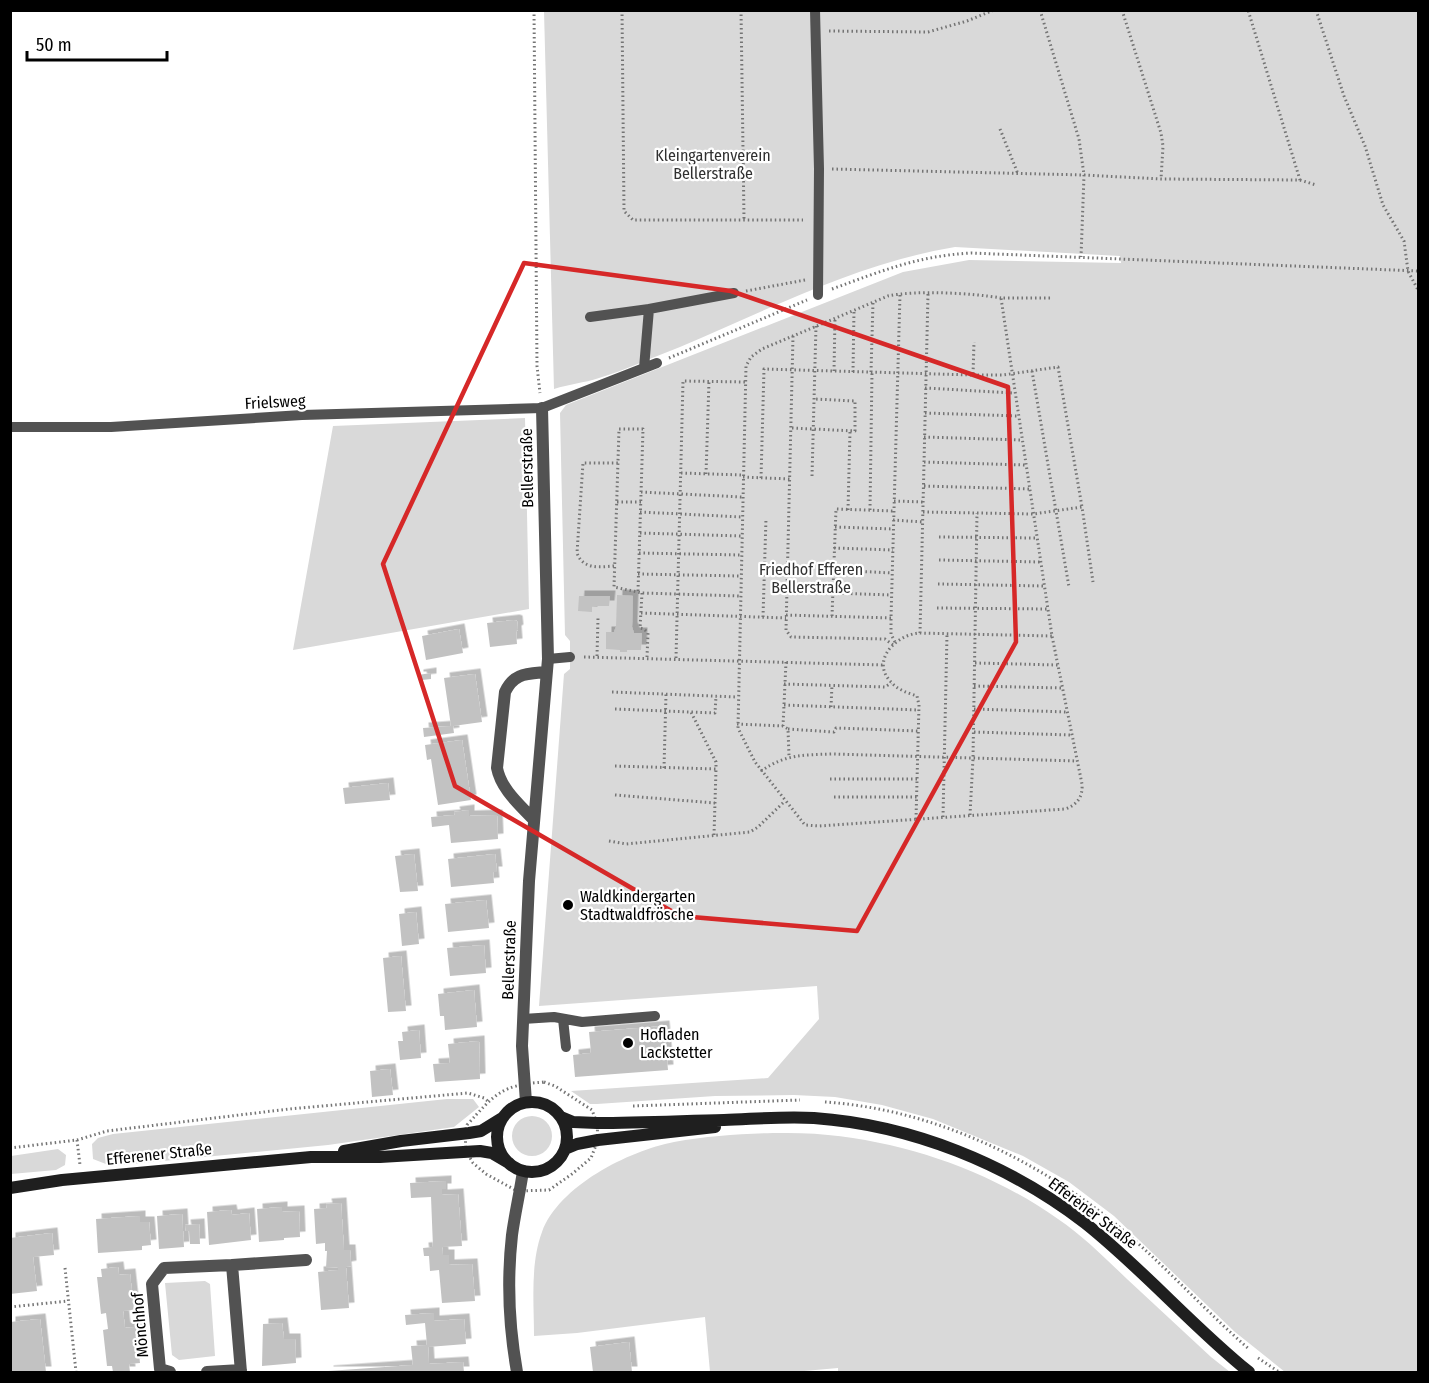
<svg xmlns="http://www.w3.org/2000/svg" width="1429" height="1383" font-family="'Fira Sans Condensed',sans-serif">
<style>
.green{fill:#d9d9d9}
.building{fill:#c2c2c2;filter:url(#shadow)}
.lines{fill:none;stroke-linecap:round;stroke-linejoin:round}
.path{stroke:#747474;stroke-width:3;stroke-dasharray:1.5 3;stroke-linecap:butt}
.lane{stroke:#525252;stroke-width:10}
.street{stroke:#525252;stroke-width:12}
.secondary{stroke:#1f1f1f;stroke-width:12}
.marked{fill:none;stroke:#d62828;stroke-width:4.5;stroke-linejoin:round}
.poi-dot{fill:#000;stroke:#fff;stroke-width:2}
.labels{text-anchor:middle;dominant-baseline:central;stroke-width:4.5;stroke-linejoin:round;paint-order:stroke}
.park-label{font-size:16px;fill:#303030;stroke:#fff}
.street-label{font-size:16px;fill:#000;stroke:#fff}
.poi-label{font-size:16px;fill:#000;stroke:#fff;text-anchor:start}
</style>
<defs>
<filter id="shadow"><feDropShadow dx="5.5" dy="-5.5" stdDeviation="0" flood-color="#0004"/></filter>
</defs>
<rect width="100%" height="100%" fill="#fff"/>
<!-- green -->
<path class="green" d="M544,11h874v1361h-133l-50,-40 -121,-116 -45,-34 -46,-26 -90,-37 -51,-14 -47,-8 -41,-2 -79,1 -118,8h-7l-19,-13 197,-13 51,-59 -2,-33 -278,20 25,-332 6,-5v-28l-5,-6 -5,-222 6,-8 337,-133 66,-12 152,3 -1,-7 -165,-9c-97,16 -185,62 -275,100 -27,10 -54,23 -81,31 -15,5 -30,6 -45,11z
M525,418l4,191 -236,41 40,-224z
M447,1099h26l6,8 -25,20 -126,18 -217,21 -18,-7 -1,-15 6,-6 15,-4z
M512 1136a20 20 0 1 1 40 0a20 20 0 1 1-40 0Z
M773,1133c19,0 37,0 55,2 82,8 163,37 230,84 25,17 47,39 69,60 28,26 56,52 84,78l19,15h-392v-4l-45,4h-83l-5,-55 -128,16 -43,3c0,-33 -4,-72 8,-104 17,-46 86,-81 132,-90 33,-6 66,-8 99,-9z
M58,1149l8,6 -1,10 -9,5 -45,4v-18z
M205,1281l5,3 5,72 -36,4 -7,-5 -7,-72z"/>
<!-- building -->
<path class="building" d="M617,595l16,1 -1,31 2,6h8l-1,17h-14v2h-7v-2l-14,-1v-17h8l2,-5z
M579,596h31l-1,10h-17v6l-14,-1z
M514,620l3,1 1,9 -2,1 1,13 -27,3 -3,-24z
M459,629l4,24 -37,7 -4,-24z
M431,673v6l-9,1 -1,-3h-3v-2z
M475,674l7,48 -29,4 1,7 -30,4 -1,-9 28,-2 -7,-48z
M462,740l9,60 -33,5 -7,-46 -4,1 -2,-15z
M388,783l2,17 -45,4 -2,-16z
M469,810v6l28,-1 1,24 -47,4 -2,-18 -17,2 -1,-10 24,-2 -1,-3z
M414,854l4,37 -18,1 -5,-36z
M495,854l2,18h-4l1,11 -43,4 -3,-28z
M486,900l3,28 -41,4 -3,-28z
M416,912l3,32 -17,2 -3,-32z
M484,945l2,28 -36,3 -3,-28z
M401,956l5,55 -18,1 -5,-54z
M474,990l3,37 -32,3 -1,-14h-4l-2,-22z
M664,1026l4,44 -93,7 -2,-22 18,-2 -2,-21z
M419,1030l2,28 -21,2 -2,-19h5l-1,-9z
M479,1041l1,38 -45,3 -2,-18 17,-1 -2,-19z
M390,1069l3,26 -21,2 -2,-26z
M446,1181v8h-4v6l16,-1 4,52 -20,1 1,8h6v10l23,-1 3,37 -33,2 -3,-33 -9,1 -1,-15h-5l-1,-8 10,-1 -2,-50 -20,1 -1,-15z
M341,1203l3,47h6l1,16 -5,1 3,41 -28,2 -3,-38 20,-2v-3l-12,1 1,-17h-2v-8l-9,1 -2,-35 13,-1 -1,-4z
M282,1207v5l17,-1 1,26 -16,1v2l-25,2 -2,-33z
M231,1210l1,5 17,-2 2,27 -42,5 -2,-33z
M182,1214l2,33 -25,2 -2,-33z
M140,1216v6h9l2,23 -9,1v4l-44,3 -2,-34z
M199,1224l1,20h-10l-1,-13h-3l-1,-6z
M52,1233l2,22 -21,2 4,34 -27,3v-56z
M118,1267l1,8 11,-1 4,36 -11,1 1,8 1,9 11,-1 4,36 -11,1 1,8h-17l-1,-6h-5l-4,-36 5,-1 -2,-16 -5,1 -4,-37h5l-1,-8z
M434,1313v8l30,-2 2,25 -38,3 1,17 34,-2 1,10h-136v-1l85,-6 -2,-19 16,-1 -2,-22 -19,2 -1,-10z
M40,1319l6,53h-36v-50z
M282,1323l2,16h11l1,24 -34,3 1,-42z
M629,1342l3,30h-39l-3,-25z"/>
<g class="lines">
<!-- path -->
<path class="path" d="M534,10l3,356 3,27
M622,10l2,201 9,9h170
M741,10l3,209
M1040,10l39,129 5,36 -3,82
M1122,10l39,123 2,13 -2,33
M1316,10l28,86 21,50 18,59 21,36 4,30 10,19
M829,31l99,1 39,-11 27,-11
M1000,129l18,45
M832,169l252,6 77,4 139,1 -52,-170
M1300,180l16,5
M832,289c50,-18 85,-33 139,-36l447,18
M746,291l59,-11
M1001,298c-29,-5 -85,-8 -113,-2l-126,53 -11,8 -5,9 -8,362 17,34 50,63 14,1 246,-17c12,-4 18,-12 17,-25l-30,-148 -51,-338h52
M793,336l-7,294 5,7 94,2 8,6
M669,358l138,-58
M834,371l1,-53
M1032,371l37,216
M853,372l1,-62
M871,372l2,-70
M973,375h30l55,-8 24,140
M925,388l88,5
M925,413l93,3
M792,428l63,3v-30l-41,-2
M924,437l97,3
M924,462l101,3
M681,473l61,2
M706,474l3,-93
M812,476l4,-150
M743,477l47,2
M761,478l3,-109 209,6 1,-33
M924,486l105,3
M641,492l101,5
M894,501l29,1
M617,502h24
M848,510l2,-79
M870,510l2,-138
M640,512l102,5
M923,512l110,2 49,-7 11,75
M893,520l30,2
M835,527l58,2
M640,533l101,3
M939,537l97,1
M834,548l59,2
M639,553l102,2
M939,560l102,2
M614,566c-14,1 -31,4 -37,-13l6,-90h35
M834,570l58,3
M638,574l102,2
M938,584l106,2
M638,591l5,-162h-24l-5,158 28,6 98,3
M642,593l-2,35 4,1 4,4 -1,24
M833,593l58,2
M937,608l112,1
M641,613l145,5
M786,615l105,3
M832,616l4,-107 58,2
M763,617l3,-99
M920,633l8,-339
M895,642l-4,-8v-16l9,-324
M597,656l1,-38
M584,657l299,8
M676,658l7,-277 62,1
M786,662l-3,64 5,3 1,27
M975,663l83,2
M784,684l101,3 6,-4
M974,686l88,2
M612,692l125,5
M784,705l135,5
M831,707l1,-22
M615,709l100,4 1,-17
M974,709l93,3
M737,724l46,2
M788,729l46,3 2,-4 82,3
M974,732l97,3
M615,766l101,3v-7l-25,-50
M664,768l2,-74
M761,771c25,-17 42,-16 71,-17l245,7
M830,779h87
M615,795l100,8
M834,797h83
M970,815l3,-57 4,-245
M943,817l4,-183
M916,819l3,-114 -2,-9c-9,-3 -19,-6 -25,-13 -22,-21 2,-47 26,-50l134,3
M714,835l2,-66
M609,841l17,3 124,-12 8,-5 27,-26
M544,1082l11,4 37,24 5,13 1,17 -7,18 -19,16 -23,16 -32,1 -31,-17 -13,-11 -7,-12 -1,-19 2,-7c28,-31 34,-40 77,-43z
M825,1102c105,7 205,54 287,119 48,39 90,87 137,128
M633,1106l167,-6
M77,1140l3,25
M10,1148l67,-8 30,-9 182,-22 179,-16 16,5 5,4
M65,1268l11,104
M10,1307l58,-6
M1258,1358l21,14"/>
<!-- lane -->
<path class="lane" d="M815,10l4,159 -1,126
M590,317l59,-8
M644,368l5,-59 85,-16
M10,427h101l191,-12 240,-7 115,-45
M548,659l22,-2
M523,1019l31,-2 28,5 73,-6
M563,1019l3,28"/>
<!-- street -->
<path class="street" d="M533,819c-14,-15 -32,-30 -36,-51l8,-76c9,-19 21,-18 41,-20
M526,1102l-4,-56 7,-165 19,-222 -6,-251
M232,1265l74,-5
M170,1372l-10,-3 -8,-85 12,-16 68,-3 9,107
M207,1372l34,-2
M517,1372c-8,-45 -10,-92 -5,-137 3,-22 8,-43 11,-64"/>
<!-- secondary -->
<path class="secondary" d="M497 1137a35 35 0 1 1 70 0a35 35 0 1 1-70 0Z
M561,1117l12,5 24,1c42,0 84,-2 127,-3 30,-1 60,-4 90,-2 98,7 194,46 271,105 58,46 107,103 164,149
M565,1149l12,-5 21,-4 117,-13
M344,1151l57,-10 68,-8 12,-2 21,-13
M10,1188l52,-8 249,-23h69l100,-6 12,2 17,10"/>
</g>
<!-- marked area -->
<path class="marked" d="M524,263l207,28 277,96 8,255 -159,289 -177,-15 -225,-130 -72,-222z"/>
<!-- markers -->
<g class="poi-dot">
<circle cx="568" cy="905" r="6"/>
<circle cx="628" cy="1043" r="6"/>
</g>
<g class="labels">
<!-- park labels -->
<g class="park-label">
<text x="713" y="155">Kleingartenverein<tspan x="713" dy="18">Bellerstraße</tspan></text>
<text x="811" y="569">Friedhof Efferen<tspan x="811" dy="18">Bellerstraße</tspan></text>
</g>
<!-- street labels -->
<g class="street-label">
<text transform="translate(275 402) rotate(-3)">Frielsweg</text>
<text transform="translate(527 468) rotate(-91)">Bellerstraße</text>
<text transform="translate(509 960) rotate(-88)">Bellerstraße</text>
<text transform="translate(159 1154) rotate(-6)">Efferener Straße</text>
<text transform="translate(1093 1213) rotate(37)">Efferener Straße</text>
<text transform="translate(140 1325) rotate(-95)">Mönchhof</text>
</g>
<!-- poi labels -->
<g class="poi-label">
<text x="580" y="896">Waldkindergarten<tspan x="580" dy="18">Stadtwaldfrösche</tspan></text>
<text x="640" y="1034">Hofladen<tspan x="640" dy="18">Lackstetter</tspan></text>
</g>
</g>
<!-- border -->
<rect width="1429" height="1383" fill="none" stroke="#000000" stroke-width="24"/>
<!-- scale -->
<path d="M27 51v9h140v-9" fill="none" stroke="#000000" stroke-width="3"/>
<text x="36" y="51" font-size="18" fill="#000000" stroke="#ffffff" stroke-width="4.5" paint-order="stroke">50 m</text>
</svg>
